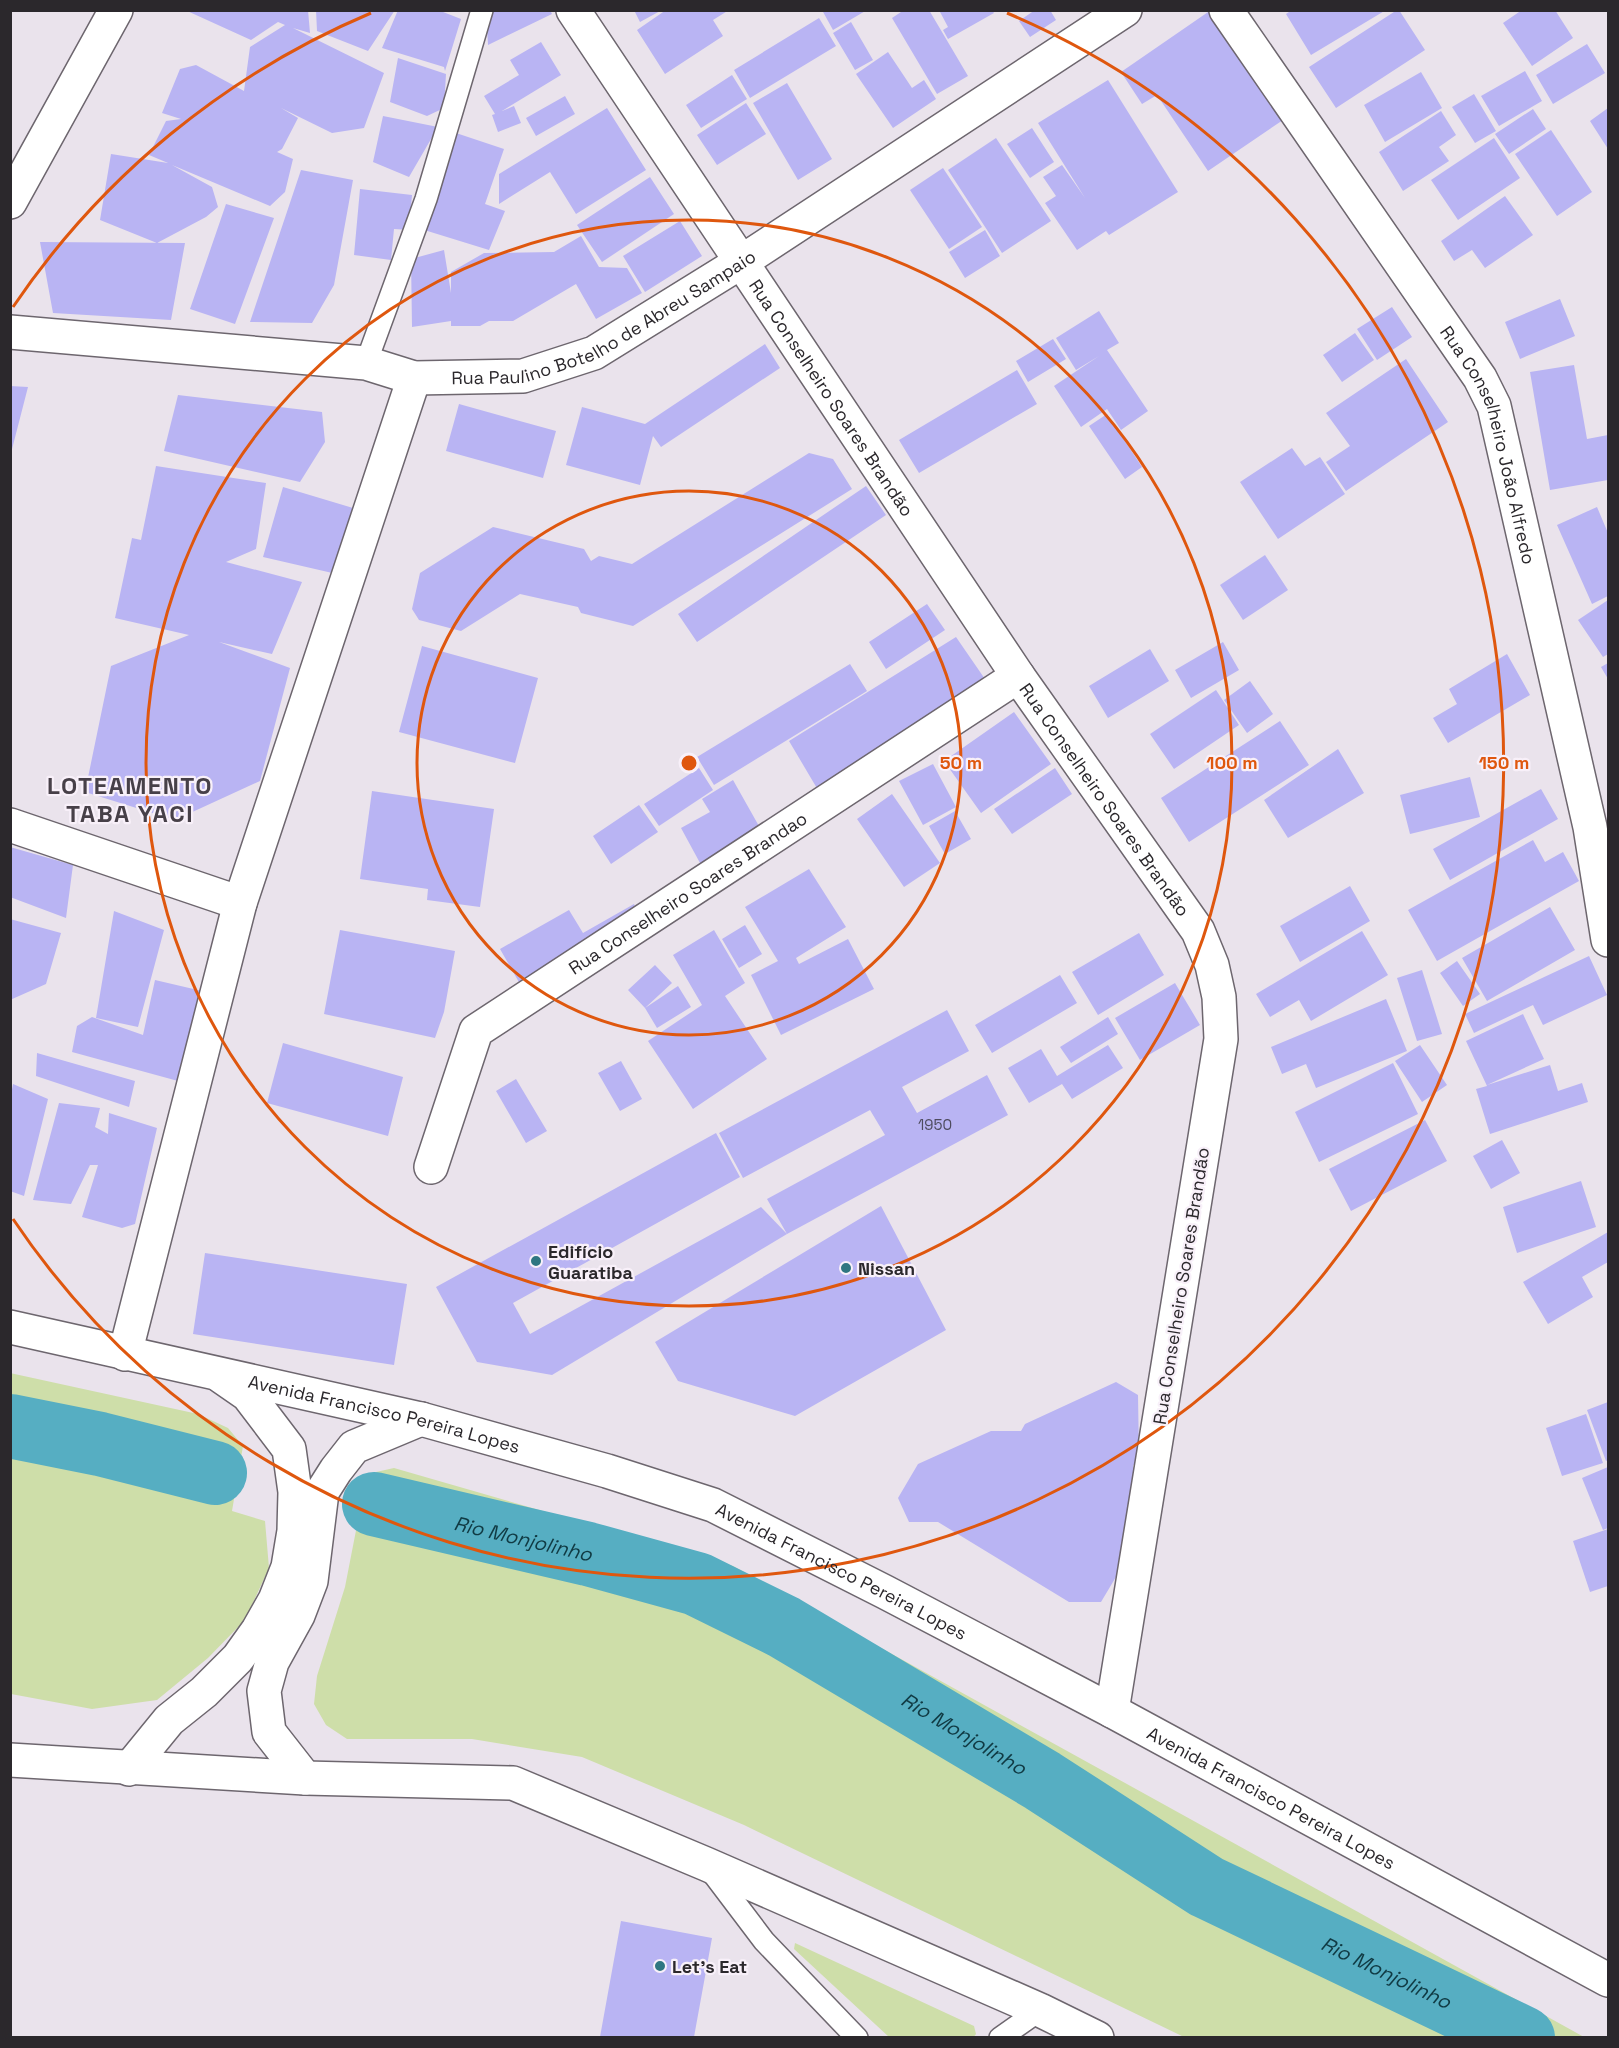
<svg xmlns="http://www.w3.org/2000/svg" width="1619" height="2048" font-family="'Space Grotesk',sans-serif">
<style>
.green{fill:#cedea9}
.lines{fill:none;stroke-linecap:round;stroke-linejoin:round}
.river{stroke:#56aec2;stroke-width:64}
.building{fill:#b9b4f3}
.lane-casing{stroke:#6d666e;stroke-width:24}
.street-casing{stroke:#6d666e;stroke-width:36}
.secondary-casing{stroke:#6d666e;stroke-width:36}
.primary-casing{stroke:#6d666e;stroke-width:36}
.lane{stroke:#fff;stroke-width:21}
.street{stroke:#fff;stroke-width:33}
.secondary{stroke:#fff;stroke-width:33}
.primary{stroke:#fff;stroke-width:33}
.ring{fill:none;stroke:#df570e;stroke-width:3}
.poi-dot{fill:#2f7681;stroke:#f8f0f9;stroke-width:2}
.labels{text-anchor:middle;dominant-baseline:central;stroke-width:4.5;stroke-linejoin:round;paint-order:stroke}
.number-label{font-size:15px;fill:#4e4b5e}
.street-label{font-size:18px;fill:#2b282c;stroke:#f8f0f9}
.poi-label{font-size:18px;font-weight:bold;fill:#2b282c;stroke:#f8f0f9;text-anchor:start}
.water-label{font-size:20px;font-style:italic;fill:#103a43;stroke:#f8f0f9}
.district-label{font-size:24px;font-weight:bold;letter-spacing:1.5px;fill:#474048;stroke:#f8f0f9}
.centre{fill:#df570e;stroke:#f8f0f9;stroke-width:3}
.ring-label{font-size:18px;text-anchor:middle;font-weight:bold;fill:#df570e;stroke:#f8f0f9;stroke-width:4.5;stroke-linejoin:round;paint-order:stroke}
</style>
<rect width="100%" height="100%" fill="#eae3ec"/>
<!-- green -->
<path class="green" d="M10,1373l188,41 30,14 15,18 -11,65 33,10 4,47 -24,52 -37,38 -51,42 -65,9 -81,-15z
M394,1468l339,98 851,471h-400l-440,-212 -162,-68 -110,-18h-125l-21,-14 -12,-21 3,-28 28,-89 22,-113z
M795,1943l179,83 2,8 -3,4 -84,-1 -95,-88z"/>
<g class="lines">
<!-- river -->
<g class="river">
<path d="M10,1426l90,18 115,29"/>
<path id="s1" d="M374,1504l214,50 109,30 87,43 259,154 164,106 316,151"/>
</g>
</g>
<!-- building -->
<path class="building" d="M185,10h123l2,23 -17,-5 91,45 -20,55 -32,5 -51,-25 17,10 -16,31 -5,3 16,7 -8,33 -15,14 -98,-41 40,22 6,20 -12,10 -49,26 -57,-23 11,-66 57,9 -19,-8 17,-34 15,-2 -19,-6 18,-44 16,-4 48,26 6,-44 35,-22 -7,-3 -27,18z
M316,10h79l-27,41 -51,-20z
M398,10h40l23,9 -16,52 -1,-4 -62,-19z
M486,10h64l2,4 -64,31z
M634,10h28l-22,12z
M666,10h63l-16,10 10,16 -58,38 -28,-44z
M822,10h45l-34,20z
M904,10h25l39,66 -31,18 -45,-76z
M939,10h53l2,3 -46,26 -5,-9 5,-3z
M1035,10h15l6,10 -26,17 -11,-16z
M1211,10l75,108 -78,53 -51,-76 -15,9 -21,-32z
M1292,10h94l-75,45 -25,-41z
M1397,10h2l26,40 -89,58 -27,-41z
M1522,10h33l18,28 -41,28 -29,-43z
M819,18l17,28 -86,52 -16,-28z
M851,22l22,38 -18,10 -22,-37z
M541,42l20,33 -59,36 12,-5 7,17 -23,9 -6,-17 3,-1 -11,-18 35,-21 -9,-15z
M1587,44l18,29 -52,31 -17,-29z
M888,52l24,36 12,-8 12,19 -43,29 -37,-54z
M398,58l48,16 -2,34 -17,8 -37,-14z
M1525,71l17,30 -43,25 -18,-30z
M1421,72l21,36 -57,34 -21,-37z
M732,75l15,24 -46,29 -15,-23z
M1108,80l70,112 -69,43 -3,-4 -29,19 -32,-47 11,-7 -13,-19 19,-12 23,33 -47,-75z
M787,83l45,76 -34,21 -45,-77z
M1474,94l22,37 -21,12 -23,-36z
M565,96l10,18 -39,22 -10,-18z
M746,103l20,31 -49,31 -20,-30z
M607,108l39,62 -70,44 -26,-42 -51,32v-30z
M1608,108v41l-18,-28z
M1533,109l13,20 -37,25 -14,-20z
M1441,111l15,24 -17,12 10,14 -46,30 -24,-39z
M383,116l55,11 -29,50 -36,-15z
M1032,128l22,34 -24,16 -23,-34z
M1551,130l41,62 -35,24 -42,-62z
M453,132l51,17 -19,55 20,7 -16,39 -68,-21z
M996,138l55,83 -49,32 -54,-83z
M1494,138l26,40 -62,42 -27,-40z
M943,168l39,59 -33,22 -39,-59z
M301,170l52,10 -19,105 -22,38 -62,-1z
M650,177l24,37 -72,48 -25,-37z
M360,189l52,6 -3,35 -15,-1 -3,31 -37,-5z
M1505,196l28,39 -48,33 -13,-18 -18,11 -13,-20z
M226,204l48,14 -39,106 -45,-15z
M680,221l22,35 -57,36 -22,-36z
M985,230l15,26 -35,22 -16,-26z
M581,236l18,31 28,1 15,25 -46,26 -20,-35 -63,37h-24l-9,5h-29v-5l-39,6 -1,-68 33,-9 7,43v-21l33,-19 70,-1z
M40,242l145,1 -14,77 -118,-7z
M1560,299l15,37 -55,23 -15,-37z
M1392,307l20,30 -35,23 -20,-31z
M1099,311l20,32 -12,7 41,61 -27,19 -14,-21 -26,18 -27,-41 45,-30 -23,14 -20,-32z
M1355,333l19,27 -32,22 -19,-27z
M1053,339l13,20 -38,23 -12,-21z
M765,344l15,24 -119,79 -8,-11 -13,49 -74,-20 16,-58 63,17z
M1406,359l42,63 -102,69 -20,-29 24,-16 -24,-33z
M1574,365l13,74 21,-4v45l-58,10 -20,-118z
M1017,370l20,34 -118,69 -20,-33z
M10,386l18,1 -17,66h-1z
M178,395l144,17 3,30 -25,40 -136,-31z
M459,404l97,27 -13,47 -97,-27z
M1107,414l35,53 -17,12 -36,-53z
M1292,448l13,18 15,-9 25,37 -67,45 -38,-57z
M809,453l24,6 19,30 -219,137 -52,-13 -3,-6 -58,-13 -59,37 -42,-11 -7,-11 8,-36 73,-46 91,22 7,12 8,-5 33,8z
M156,466l110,17 -10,66 -30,13 76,20 -30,72 -53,-12 71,26 -30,113 -85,39 -90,-28 26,-126 78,-31 -74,-17 17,-80 9,2z
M866,486l20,29 -189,127 -19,-28z
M283,487l80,24 -22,64 -78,-18z
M1597,507l11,26v63l-16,8 -35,-79z
M1265,555l23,35 -45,30 -23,-35z
M1608,600v54l-5,3 -25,-37z
M927,604l18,26 -59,39 -17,-27z
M956,637l31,45 -169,108 -29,-49z
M1223,642l16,28 -48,28 -16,-28z
M422,646l116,32 -23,85 -116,-31z
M1150,649l19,32 -61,37 -19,-32z
M1507,654l23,41 -82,48 -15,-25 24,-14 -8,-15z
M1608,663v16l-7,-12z
M850,664l17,27 -153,94 -17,-28z
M1250,681l23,33 -26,19 -23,-33z
M1216,690l23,35 -65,44 -24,-35z
M1014,712l37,52 -70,49 -37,-52z
M1280,721l29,44 -120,77 -28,-44z
M1338,749l26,44 -76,45 -24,-38z
M933,764l23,43 -33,18 -24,-44z
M699,768l14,22 -54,36 -15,-22z
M1055,768l17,26 -60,40 -18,-25z
M1470,777l10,40 -70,17 -10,-39z
M733,780l31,55 -58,39 -25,-46 29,-16 -8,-13z
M1541,789l17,30 -108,61 -17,-31z
M372,791l122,18 -14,98 -53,-7 1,-11 -68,-10z
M892,794l48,69 -36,24 -47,-68z
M639,805l19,27 -47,32 -18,-28z
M955,811l16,28 -26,15 -16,-28z
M1533,840l12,22 18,-10 16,29 -142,80 -29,-51z
M10,847l63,18 -7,53 -56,-21z
M809,869l37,58 -50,31 3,6 49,-25 26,50 -93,46 -30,-60 27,-14 -33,-54z
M1350,886l20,35 -70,41 -20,-36z
M634,904l5,13 -115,74 -24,-42 69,-39 14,23z
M1550,907l25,43 -88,51 -25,-43z
M114,911l50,19 -26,97 -42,-9z
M10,919l51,14 -15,51 -36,16z
M745,925l17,29 -23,14 -17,-29z
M340,930l115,21 -11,61 -9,26 -111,-24z
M714,930l31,53 -20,13 42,63 -74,50 -45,-68 54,-36 -29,-50z
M1362,931l26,44 -77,46 -12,-21 -29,17 -14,-23z
M1139,933l25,42 -66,40 -26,-43z
M1589,956l18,39 -64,30 -10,-20 -59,28 -9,-19z
M1457,961l23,33 -17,12 -23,-33z
M655,965l17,18 -27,25 -17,-18z
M1422,970l20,64 -25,7 -20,-63z
M1060,975l17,28 -85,50 -17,-28z
M155,980l47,11 -17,59 11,4 -7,30 -117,-32 5,-26 15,-9 51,18z
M1175,983l25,42 -60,35 -25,-42z
M678,986l13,21 -34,21 -12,-20z
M1386,999l21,52 -91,37 -10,-24 -24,10 -11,-27z
M947,1010l22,41 -67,36 15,26 70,-38 21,40 -221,119 -20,-35 118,-64 -15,-25 -127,68 -24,-45z
M1523,1014l21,45 -57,26 63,-20 8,26 24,-8 6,19 -98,32 -14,-45 11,-3 -21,-45z
M1108,1017l10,17 -47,29 -11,-16z
M283,1043l120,34 -15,59 -121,-33z
M1108,1045l15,23 -51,31 -10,-15 -33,19 -21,-35 33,-19 16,27z
M1420,1045l27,40 -25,17 -27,-41z
M37,1053l98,28 -6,26 -93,-31z
M621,1061l21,38 -22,12 -22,-38z
M1393,1063l25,51 -99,48 -24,-50z
M516,1079l31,52 -21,12 -30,-52z
M13,1084l35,15 -24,97 -14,-5v-91z
M59,1103l41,5 -5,19 13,7 1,-21 48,15 -22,96 -13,4 -40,-11 16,-52h-8l-19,39 -38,-4z
M1425,1120l22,41 -96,50 -22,-42z
M716,1133l24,44 -227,126 17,31 231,-127 26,27 -235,141 -75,-13 -41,-75z
M1502,1140l18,33 -29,16 -18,-33z
M1581,1181l15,46 -79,26 -14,-46z
M881,1206l65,124 -151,86 -117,-35 -23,-39z
M1608,1232v30l-26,15 11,20 -45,27 -25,-42z
M205,1253l202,31 -13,81 -201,-31z
M1116,1382l22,13 1,61 -6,10 7,15 1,54 -40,67h-32l-131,-80h-29l-11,-24 20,-34 73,-33h30l4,-7z
M1608,1402v58l-2,1 -19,-51z
M1586,1414l17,49 -41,13 -16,-48z
M1608,1467v61l-5,2 -21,-52z
M1608,1529v57l-18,6 -17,-51z
M621,1921l91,17 -18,99h-94z"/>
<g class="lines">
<defs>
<path id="lane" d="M366,363l60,-164 56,-189
M708,1867l56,74 93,97
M1000,2038l40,-28"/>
<g id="street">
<path id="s2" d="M573,10l445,666 180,255 14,34 7,32 2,42 -109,672"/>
<path id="s3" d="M1226,10l254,368 14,28 96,421 18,113"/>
<path d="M10,825l230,78"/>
<path id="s4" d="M431,1167l45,-136 542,-355"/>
<path d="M125,1354l115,-451 174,-525"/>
</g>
<g id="secondary">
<path d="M10,202l106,-192"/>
<path id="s5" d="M10,332l356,31 48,15 109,-2 71,-23 147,-91 384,-252"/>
</g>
<g id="primary">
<path id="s6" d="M10,1327l411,92 186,52 106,34 172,87 227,119 496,269"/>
<path d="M10,1760l295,18 208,5 193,81 334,146 57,28"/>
<path d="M129,1769l40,-49 35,-28 34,-34 20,-28 17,-30 13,-33 6,-36 1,-39 -6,-43 -41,-54 -26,-18"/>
<path d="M305,1778l-36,-46 -5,-41 8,-29 26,-47 13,-34 11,-89 14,-22 18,-23 67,-28"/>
</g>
</defs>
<!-- lane casing -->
<use href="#lane" class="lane-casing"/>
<!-- street casing -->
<use href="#street" class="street-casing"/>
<!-- secondary casing -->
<use href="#secondary" class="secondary-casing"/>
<!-- primary casing -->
<use href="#primary" class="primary-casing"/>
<!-- lane -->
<use href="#lane" class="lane"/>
<!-- street -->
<use href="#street" class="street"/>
<!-- secondary -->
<use href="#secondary" class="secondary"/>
<!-- primary -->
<use href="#primary" class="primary"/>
</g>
<!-- distance rings -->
<g class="ring">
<circle cx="689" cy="763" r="272"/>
<circle cx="689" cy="763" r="543"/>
<path d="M13 307A815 815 0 0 1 371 13M1007 13A815 815 0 1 1 13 1219"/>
</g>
<!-- markers -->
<g class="poi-dot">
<circle cx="536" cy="1261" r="6"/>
<circle cx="846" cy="1268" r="6"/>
<circle cx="660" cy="1966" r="6"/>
</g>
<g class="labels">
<!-- number labels -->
<g class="number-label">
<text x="935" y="1124">1950</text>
</g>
<!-- street labels -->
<g class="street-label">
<text stroke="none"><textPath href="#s5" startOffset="612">Rua Paulino Botelho de Abreu Sampaio</textPath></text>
<text stroke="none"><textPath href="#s2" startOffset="466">Rua Conselheiro Soares Brandão</textPath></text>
<text stroke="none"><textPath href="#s3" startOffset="513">Rua Conselheiro João Alfredo</textPath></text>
<text stroke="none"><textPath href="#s2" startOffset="952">Rua Conselheiro Soares Brandão</textPath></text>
<text stroke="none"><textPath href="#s4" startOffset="396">Rua Conselheiro Soares Brandao</textPath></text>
<text transform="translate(1181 1286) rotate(-81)">Rua Conselheiro Soares Brandão</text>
<text stroke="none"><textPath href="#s6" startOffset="384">Avenida Francisco Pereira Lopes</textPath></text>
<text stroke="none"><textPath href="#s6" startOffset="870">Avenida Francisco Pereira Lopes</textPath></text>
<text stroke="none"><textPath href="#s6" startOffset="1356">Avenida Francisco Pereira Lopes</textPath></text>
</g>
<!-- poi labels -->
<g class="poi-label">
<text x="548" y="1251">Edifício<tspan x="548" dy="21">Guaratiba</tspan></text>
<text x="858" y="1268">Nissan</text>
<text x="672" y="1966">Let's Eat</text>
</g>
<!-- water labels -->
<g class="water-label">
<text stroke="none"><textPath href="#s1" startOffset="153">Rio Monjolinho</textPath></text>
<text stroke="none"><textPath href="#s1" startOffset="639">Rio Monjolinho</textPath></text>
<text stroke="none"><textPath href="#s1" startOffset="1125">Rio Monjolinho</textPath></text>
</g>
<!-- district labels -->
<g class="district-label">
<text x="130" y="785">LOTEAMENTO<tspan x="130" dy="28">TABA YACI</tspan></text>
</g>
</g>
<circle cx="689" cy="763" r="9" class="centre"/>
<g class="ring-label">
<text x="961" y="769">50 m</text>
<text x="1232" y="769">100 m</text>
<text x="1504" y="769">150 m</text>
</g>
<!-- border -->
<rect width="1619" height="2048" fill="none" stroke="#2b282c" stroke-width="24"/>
</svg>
